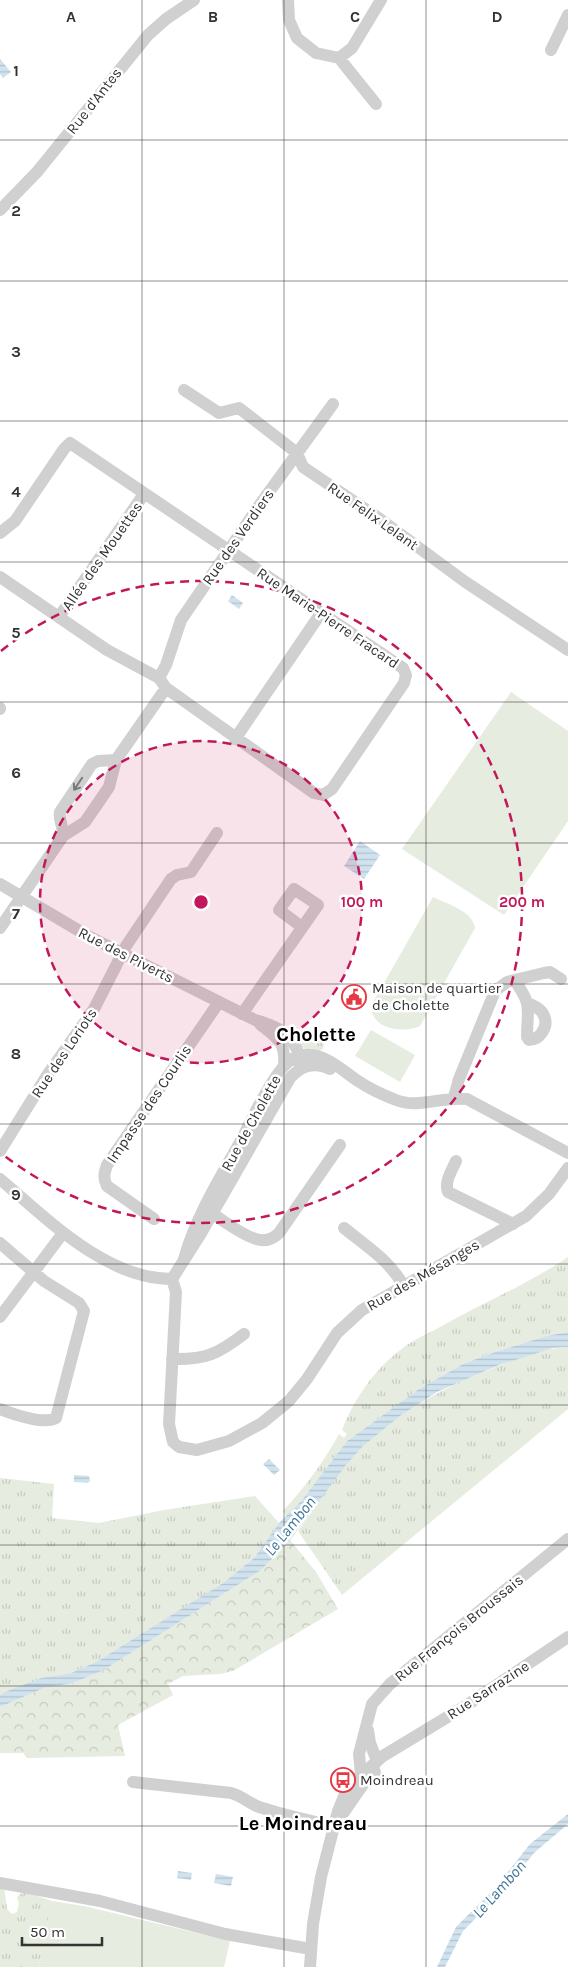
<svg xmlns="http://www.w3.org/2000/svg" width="568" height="1967" font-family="Karla,sans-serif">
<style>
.grass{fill:url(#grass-tufts)}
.forest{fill:url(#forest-crowns)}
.pitch{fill:#e6ecdf}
.water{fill:url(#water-rules)}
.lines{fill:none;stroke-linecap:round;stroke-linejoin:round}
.minor{stroke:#d0d0d0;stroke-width:12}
.oneway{stroke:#7a7a7a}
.grid{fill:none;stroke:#333;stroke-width:1;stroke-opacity:0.55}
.ring{fill:none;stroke:#c2185b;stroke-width:2.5;stroke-dasharray:9 6}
.labels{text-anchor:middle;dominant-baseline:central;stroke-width:5;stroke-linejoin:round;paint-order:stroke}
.street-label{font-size:15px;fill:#333;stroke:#fff}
.poi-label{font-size:15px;fill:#333;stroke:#fff;text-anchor:start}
.water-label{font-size:16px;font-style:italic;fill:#3f7597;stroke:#fff}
.district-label{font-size:20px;font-weight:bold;fill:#000;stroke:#fff}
.grid-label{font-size:16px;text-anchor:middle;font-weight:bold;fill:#333;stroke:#fff;stroke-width:5;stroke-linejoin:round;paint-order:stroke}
.centre{fill:#c2185b;stroke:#fff;stroke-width:2.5}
.ring-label{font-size:15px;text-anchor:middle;font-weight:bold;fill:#c2185b;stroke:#fff;stroke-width:5;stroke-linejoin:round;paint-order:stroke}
</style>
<defs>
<pattern id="grass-tufts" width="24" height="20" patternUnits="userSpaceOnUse" patternTransform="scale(1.25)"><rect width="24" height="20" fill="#e6ecdf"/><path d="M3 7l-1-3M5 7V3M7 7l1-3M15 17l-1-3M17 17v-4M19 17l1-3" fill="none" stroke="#c6cbc0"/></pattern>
<pattern id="forest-crowns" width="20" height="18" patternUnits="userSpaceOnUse" patternTransform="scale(1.25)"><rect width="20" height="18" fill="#e6ecdf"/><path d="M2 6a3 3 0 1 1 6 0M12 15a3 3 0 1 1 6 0" fill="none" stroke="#c6cbc0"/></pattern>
<pattern id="water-rules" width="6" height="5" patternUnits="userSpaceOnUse" patternTransform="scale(1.25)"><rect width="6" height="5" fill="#cfe2ee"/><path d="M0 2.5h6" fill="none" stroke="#b2c2cd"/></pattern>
</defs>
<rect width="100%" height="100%" fill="#fff"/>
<!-- grass -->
<path class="grass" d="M306,1032c11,-1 20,6 17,17 -9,6 -26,0 -24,-12z
M568,1257v75l-22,4 -54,17 -29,11 -44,25 -72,52 -45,59 -16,16 -3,-5c22,-24 40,-48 56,-77l5,4 3,-4 -5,-4c12,-31 34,-63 61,-82 11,-9 25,-14 37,-21 43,-24 88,-43 128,-70z
M568,1347v62l-226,186 -44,-64c20,-28 40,-60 64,-84 29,-29 69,-52 105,-68 33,-13 65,-30 101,-32z
M0,1478l54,6 -2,34 47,5 65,-13 91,-14 24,27 -25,35 -31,25 -38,25 -87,53 -27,12 -30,5 -41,17z
M0,1886h4l3,23 5,5 5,-2 2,-9 -2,-5 3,-4 6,-2 26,9 -13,66h-39z"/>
<!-- forest -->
<path class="forest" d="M290,1540l26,32 22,37 -105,62 -13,3 -37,2 -15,8 5,11 -55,30 7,31 -98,2 -4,-5h-23v-46l44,-19 29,-5 31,-13 157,-100z"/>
<!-- pitch -->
<path class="pitch" d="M511,692l57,39v90l-64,94 -102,-66z
M433,897c14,7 40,14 42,31l-55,98c-16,8 -52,3 -48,-22z
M371,1030l44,25 -15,27 -45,-26z
M52,1901l32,5 146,35 -6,26h-185z"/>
<!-- water -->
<path class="water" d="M0,59l11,13 -8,6 -3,-4z
M232,595l11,8 -4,6 -11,-8z
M360,841l20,14 -16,24 -20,-13z
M568,1332v15l-15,1 -54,17 -62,27 -37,24 -37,30 -17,19 -56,75 -29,30 -157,100 -31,13 -29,5 -44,19v-12l5,-3 36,-14 30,-5 27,-12 125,-78 31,-25 25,-35 23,-23 45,-59 72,-52 44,-25 29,-11 54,-17z
M269,1459l11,11 -6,5 -11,-11z
M74,1475l15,1 1,5 -2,2 -14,-1z
M568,1814v10l-34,29 -28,35 -43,43 -18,36h-8l19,-40 40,-40 34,-43z
M178,1871l14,2 -1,7 -14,-2z
M216,1874l17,3 -2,9 -17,-3z"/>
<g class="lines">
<!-- minor -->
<path class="minor" d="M288,0l1,20 8,18 19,15 23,5 37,46
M551,50l17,-35
M339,58l13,-10 29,-48
M0,210l37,-38 111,-137 18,-16 28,-19
M184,390l35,23 20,-5 58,45 6,14 77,52 84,62 104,69
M0,533l15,-12 49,-72 6,-6 333,225 3,7 -2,8 -72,106 -9,6 -9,-2 -148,-105 -7,-10 -52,-28 -107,-73
M59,617l85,-123
M159,678l7,-13 15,-45 80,-117 72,-99
M0,708v1
M235,739l86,-126
M63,836c1,-9 -5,-16 -3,-24l32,-48 6,-3 18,-1
M0,884l88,52 167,84c24,7 35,12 45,36l-2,6
M0,928l63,-92 22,-14 24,-35 7,-27 50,-72
M515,981c18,25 12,28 12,56l2,3c11,0 20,-14 15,-24 -2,-7 -10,-10 -16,-13
M242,1014l76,-109 -24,-16 -15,21 23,17
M260,1024c17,14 26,18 24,42
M454,1097l5,-18 36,-88 12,-9 37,-9 6,-1 11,7
M0,1151l48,-77 46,-65 32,-63 45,-67 6,-4 14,-3 26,-39
M456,1161c-4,9 -12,21 -8,31l65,32
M0,1179c47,40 106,100 172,100l28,-44 90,-157c12,-13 24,-16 40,-9
M212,1213c11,8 36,26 49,27 7,1 13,-2 18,-7l61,-88
M154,1219l-47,-33c-4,-8 -3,-12 0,-21l112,-163
M344,1228c21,17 46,33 59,57
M0,1243l44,38 35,22 5,8 -28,107c-12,7 -43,-4 -56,-9
M184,1259c12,-43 37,-83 59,-122 10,-21 27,-56 42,-72 5,-6 13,-9 20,-10 20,-2 38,16 53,26 12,8 25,14 38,19 22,9 47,-4 71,-1l101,54
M172,1279l4,13 -7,132 4,18 6,5 18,3 32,-9 33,-18 27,-22 18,-22 30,-46 25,-23 164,-94 23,-22 19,-26
M0,1317l63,-84
M172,1359c33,1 46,-5 72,-25
M368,1730l2,13 7,18 -4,6
M368,1771l-7,3 -2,-20 13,-50 18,-20 178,-145
M133,1782l98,11c11,3 18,10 28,14 25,8 50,14 76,19
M344,1812l20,-29 11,-11
M0,1883l100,18 125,33 86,15
M310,1967l3,-43 8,-47 17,-66 7,-17 8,-12 30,-26 81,-49 104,-70"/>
</g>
<!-- one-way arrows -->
<defs><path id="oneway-shaft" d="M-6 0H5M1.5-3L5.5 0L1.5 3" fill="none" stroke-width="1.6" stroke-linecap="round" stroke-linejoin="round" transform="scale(1.25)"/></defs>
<use class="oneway" href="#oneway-shaft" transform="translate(78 784) rotate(124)"/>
<!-- grid -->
<path class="grid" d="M142,0v1967M284,0v1967M426,0v1967M0,140h568M0,281h568M0,421h568M0,562h568M0,702h568M0,843h568M0,984h568M0,1124h568M0,1264h568M0,1405h568M0,1545h568M0,1686h568M0,1826h568"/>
<!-- distance rings -->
<circle cx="201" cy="902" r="161" fill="#c2185b" fill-opacity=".12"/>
<g class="ring">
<circle cx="201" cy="902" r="161"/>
<path d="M1 651A321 321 0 1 1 1 1153"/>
</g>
<!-- icons -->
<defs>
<symbol id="civic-ring" viewBox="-11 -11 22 22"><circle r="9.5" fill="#fff" stroke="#e63946" stroke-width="1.5"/><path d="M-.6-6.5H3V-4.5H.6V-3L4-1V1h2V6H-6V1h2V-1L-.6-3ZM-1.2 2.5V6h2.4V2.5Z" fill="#e63946"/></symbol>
<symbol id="bus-ring" viewBox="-11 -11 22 22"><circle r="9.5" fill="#fff" stroke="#e63946" stroke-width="1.5"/><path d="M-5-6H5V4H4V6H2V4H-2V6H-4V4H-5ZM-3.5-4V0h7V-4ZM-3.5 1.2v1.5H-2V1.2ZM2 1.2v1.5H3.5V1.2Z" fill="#e63946"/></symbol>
</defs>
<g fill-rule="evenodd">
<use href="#civic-ring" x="340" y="983" width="28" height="28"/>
<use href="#bus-ring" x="329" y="1766" width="28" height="28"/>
</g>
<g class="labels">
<!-- street labels -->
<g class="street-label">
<text transform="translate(94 101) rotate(-52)">Rue d'Antes</text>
<text transform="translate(373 516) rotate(35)">Rue Felix Lelant</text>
<text transform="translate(238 537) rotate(-55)">Rue des Verdiers</text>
<text transform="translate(102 556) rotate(-55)">Allée des Mouettes</text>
<text transform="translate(328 618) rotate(34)">Rue Marie-Pierre Fracard</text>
<text transform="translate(126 955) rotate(27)">Rue des Piverts</text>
<text transform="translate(64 1053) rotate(-56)">Rue des Loriots</text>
<text transform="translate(149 1104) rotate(-56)">Impasse des Courlis</text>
<text transform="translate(251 1123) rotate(-61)">Rue de Cholette</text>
<text transform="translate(423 1275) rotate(-30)">Rue des Mésanges</text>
<text transform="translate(459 1628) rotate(-39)">Rue François Broussais</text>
<text transform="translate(488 1690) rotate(-33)">Rue Sarrazine</text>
</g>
<!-- poi labels -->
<g class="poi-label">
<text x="372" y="988">Maison de quartier<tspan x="372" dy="17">de Cholette</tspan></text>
<text x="360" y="1780">Moindreau</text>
</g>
<!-- water labels -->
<g class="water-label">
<text transform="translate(290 1526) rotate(-51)">Le Lambon</text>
<text transform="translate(499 1889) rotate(-48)">Le Lambon</text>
</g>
<!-- district labels -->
<g class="district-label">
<text x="316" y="1034">Cholette</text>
<text x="303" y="1823">Le Moindreau</text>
</g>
</g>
<g class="grid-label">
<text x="71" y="22">A</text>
<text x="213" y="22">B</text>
<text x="355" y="22">C</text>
<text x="497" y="22">D</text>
<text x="16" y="76">1</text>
<text x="16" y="216">2</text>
<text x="16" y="357">3</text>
<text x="16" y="497">4</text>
<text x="16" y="638">5</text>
<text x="16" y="778">6</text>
<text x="16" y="919">7</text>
<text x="16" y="1059">8</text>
<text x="16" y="1200">9</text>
</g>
<circle cx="201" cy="902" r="8" class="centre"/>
<g class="ring-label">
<text x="362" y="907">100 m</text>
<text x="522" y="907">200 m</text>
</g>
<!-- scale -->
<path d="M22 1937v8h80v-8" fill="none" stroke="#333333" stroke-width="2.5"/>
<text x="30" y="1937" font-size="15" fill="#333333" stroke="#ffffff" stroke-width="4" paint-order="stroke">50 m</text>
</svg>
